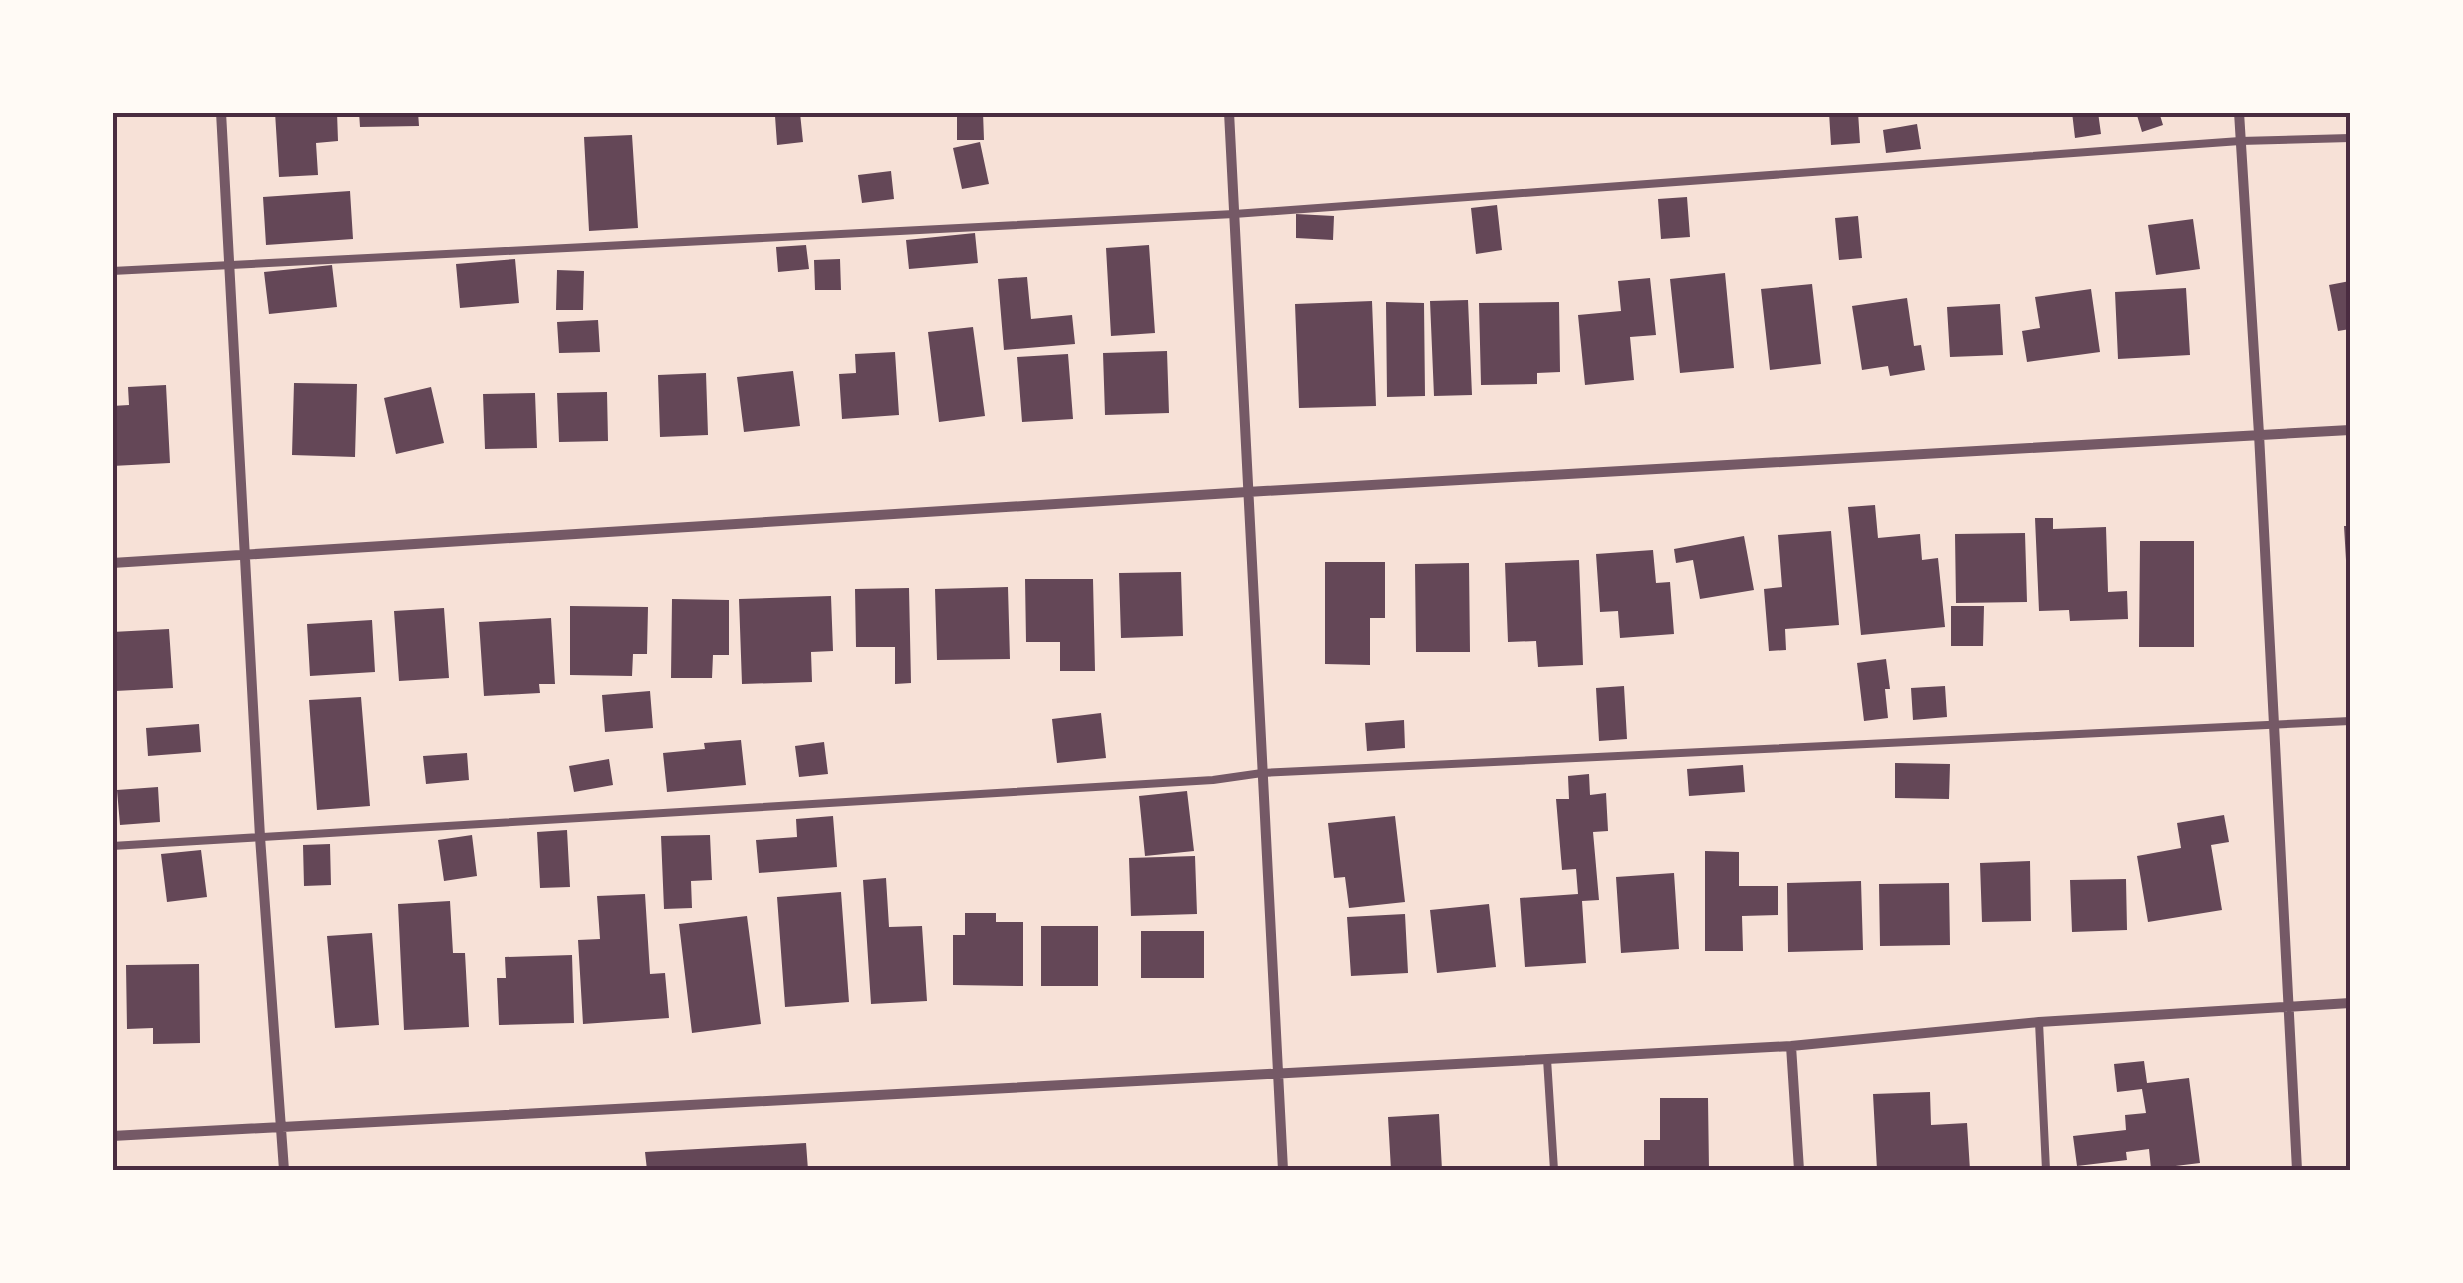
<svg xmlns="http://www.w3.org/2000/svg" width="2463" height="1283" font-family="'Open Sans',sans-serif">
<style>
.building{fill:#644757}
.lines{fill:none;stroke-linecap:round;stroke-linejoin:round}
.service{stroke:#755966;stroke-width:8}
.minor{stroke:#755966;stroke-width:10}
.neatline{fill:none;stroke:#4a2c40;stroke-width:4}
</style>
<rect width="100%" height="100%" fill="#f7e1d7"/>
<!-- building -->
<path class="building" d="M275,112h62l1,29 -22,2 2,32 -39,2z
M359,112h59l1,14 -59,1z
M957,112h26l1,28h-27z
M1829,112h29l2,31 -29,2z
M2072,112h26l3,22 -26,4z
M2136,112h23l4,13 -21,7z
M800,113l3,29 -26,3 -2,-29z
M1917,124l4,25 -35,4 -3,-23z
M632,135l6,93 -49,3 -5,-94z
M980,142l9,42 -27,5 -9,-41z
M891,171l3,28 -32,4 -4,-28z
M350,191l3,48 -87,6 -3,-48z
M1687,197l3,40 -29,2 -3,-40z
M1497,205l5,45 -26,4 -5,-46z
M1296,214l38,2 -1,24 -37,-2z
M1858,216l4,42 -23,2 -4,-42z
M2193,219l7,50 -44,6 -8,-50z
M975,233l3,30 -69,6 -3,-29z
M806,245l3,24 -31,3 -2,-25z
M1149,245l6,88 -44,3 -5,-88z
M515,259l4,44 -59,5 -4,-44z
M840,259l1,31h-26l-1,-30z
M332,265l5,42 -68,7 -5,-42z
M557,270l27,1 -1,39h-27z
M1725,273l9,95 -54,5 -10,-94z
M1027,277l4,42 41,-4 3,29 -71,6 -6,-71z
M1650,278l6,57 -26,2 4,43 -49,5 -7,-70 43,-4 -3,-30z
M2350,281v48l-12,2 -9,-46z
M1812,284l9,80 -51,6 -9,-81z
M2186,288l4,67 -72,4 -3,-67z
M2091,289l9,63 -73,10 -5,-31 18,-3 -5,-31z
M1907,298l7,48 7,-1 4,25 -35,6 -2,-10 -26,4 -10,-64z
M1468,300l4,95 -38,1 -4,-95z
M1372,301l4,105 -77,2 -4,-104z
M1386,302l38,1 1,93 -38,1z
M1559,302l1,70 -23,1v11l-56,1 -2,-82z
M2000,304l3,51 -53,2 -3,-50z
M598,320l2,32 -41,1 -2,-31z
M973,327l12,89 -46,6 -11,-90z
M1167,351l2,62 -64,2 -2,-62z
M895,352l4,63 -57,4 -3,-45 17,-1 -1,-19z
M1068,354l5,65 -51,3 -5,-65z
M793,371l7,55 -56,6 -7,-55z
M706,373l2,62 -48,2 -2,-62z
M294,383l63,1 -2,73 -63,-2z
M166,385l4,78 -58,3v-60l17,-1 -1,-18z
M431,387l13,56 -48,11 -12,-56z
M607,392l1,49 -49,1 -2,-49z
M535,393l2,55 -52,1 -2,-55z
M1875,505l3,33 42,-4 2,26 16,-2 7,69 -84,8 -13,-128z
M2035,518h18v11l53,-2 2,65 19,-1 1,28 -58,2 -1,-11 -30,1z
M2344,526h6v51h-3z
M1831,531l8,94 -54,4 1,21 -17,1 -5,-62 18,-2 -4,-52z
M2025,533l2,69 -71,1 -1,-69z
M1744,536l10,54 -54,9 -7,-39 -17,3 -2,-14z
M2140,541h54v106h-55z
M1653,550l3,33 14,-1 4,52 -54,4 -2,-27 -18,1 -4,-58z
M1579,560l4,105 -45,2 -2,-26 -28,1 -3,-79z
M1325,562h60v56h-15v47l-45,-1z
M1469,563l1,89h-54l-1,-88z
M1181,572l2,64 -62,2 -2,-65z
M1025,579h68l2,92h-35v-29h-34z
M1008,587l2,72 -73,1 -2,-71z
M909,588l2,95 -16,1v-37h-39l-1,-58z
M831,596l2,55 -22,1 1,30 -70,2 -3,-85z
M672,599l57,1v55h-16l-1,23h-41z
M570,606l78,1 -1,47h-14l-1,22 -62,-1z
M1951,606h33l-1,40h-32z
M444,608l5,70 -50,3 -5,-70z
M551,618l4,66h-16l1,9 -56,3 -5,-74z
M372,620l3,52 -65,4 -3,-52z
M169,629l4,59 -58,3 -3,-59z
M1886,659l4,30h-5l3,29 -24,3 -7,-58z
M1624,686l3,53 -28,2 -3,-53z
M1945,686l2,31 -34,3 -2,-32z
M650,691l3,37 -48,4 -3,-37z
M361,697l9,109 -53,4 -8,-110z
M1101,713l5,45 -49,5 -5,-44z
M1404,720l1,28 -38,3 -2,-28z
M199,724l2,28 -53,4 -2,-28z
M741,740l5,45 -79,7 -4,-39 42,-4 -1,-6z
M824,742l4,32 -29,3 -4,-31z
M467,753l2,27 -43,4 -3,-28z
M609,759l4,26 -39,7 -5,-26z
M1895,763l55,1 -1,35 -54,-1z
M1743,765l2,27 -56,4 -2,-27z
M1589,774l1,21 16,-2 2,38 -15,1 6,68 -17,1 4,62 -61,4 -5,-69 58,-4 -2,-25 -14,1 -6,-71h13l-1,-23z
M158,787l2,35 -40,3 -3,-35z
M1187,791l7,60 -49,5 -6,-60z
M2224,815l5,27 -18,3 11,65 -74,12 -11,-66 44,-8 -4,-25z
M833,816l4,51 -78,6 -3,-33 41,-3 -1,-18z
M1395,816l10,86 -56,6 -4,-31 -11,1 -6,-55z
M567,830l3,57 -30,1 -3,-56z
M472,835l5,41 -33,5 -6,-41z
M710,835l2,45 -21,1 1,27 -28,1 -3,-73z
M330,844l1,41 -27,1 -1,-41z
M201,850l6,47 -40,5 -6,-48z
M1705,851l34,1v34h39v29l-36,1 1,35h-38z
M1195,856l2,58 -66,2 -2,-58z
M2030,861l1,60 -49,1 -2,-59z
M1674,873l5,76 -58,4 -5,-76z
M886,878l3,49 33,-1 5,75 -56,3 -8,-124z
M2126,879l1,51 -55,2 -2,-52z
M1861,881l2,69 -75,2 -1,-69z
M1949,883l1,62 -70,1 -1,-62z
M841,892l8,110 -64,5 -8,-110z
M645,894l5,80 15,-1 4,45 -86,6 -5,-84 22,-1 -3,-43z
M450,901l3,52h12l4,74 -65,3 -6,-126z
M1489,904l7,63 -59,6 -7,-63z
M965,913h31v9h27v64l-70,-1v-50h12z
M1405,914l3,59 -57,3 -4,-59z
M747,916l14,108 -69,9 -13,-109z
M1041,926h57v60h-57z
M1141,931h63v47h-63z
M372,933l7,92 -44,3 -8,-92z
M572,955l2,68 -75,2 -2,-47h9l-1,-21z
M199,964l1,79 -47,1v-16l-26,1 -1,-64z
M2144,1061l3,22 42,-5 11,85 -49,6 -2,-20 -23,3 1,8 -50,6 -4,-30 53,-6 -1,-15 21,-2 -4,-24 -25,3 -3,-28z
M1930,1092l1,33 36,-2 3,47h-93l-4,-76z
M1660,1098h48l1,72h-65v-30h16z
M1439,1114l3,56h-51l-3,-53z
M806,1143l2,27h-161l-2,-18z"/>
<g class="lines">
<!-- service -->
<path class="service" d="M112,271l1122,-57 1006,-73 110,-3
M112,846l1101,-66 49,-7 1088,-52
M2039,1022l7,148
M1547,1059l7,111"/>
<!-- minor -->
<path class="minor" d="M221,112l39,725 24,333
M1229,112l54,1058
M2239,112l20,322 38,736
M112,563l1135,-71 1103,-62
M1791,1046l8,124
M112,1136l1679,-90 248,-24 311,-19"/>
</g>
<!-- border -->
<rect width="2463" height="1283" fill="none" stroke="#fffaf5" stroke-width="230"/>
<rect x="115" y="115" width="2233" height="1053" class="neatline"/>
</svg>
